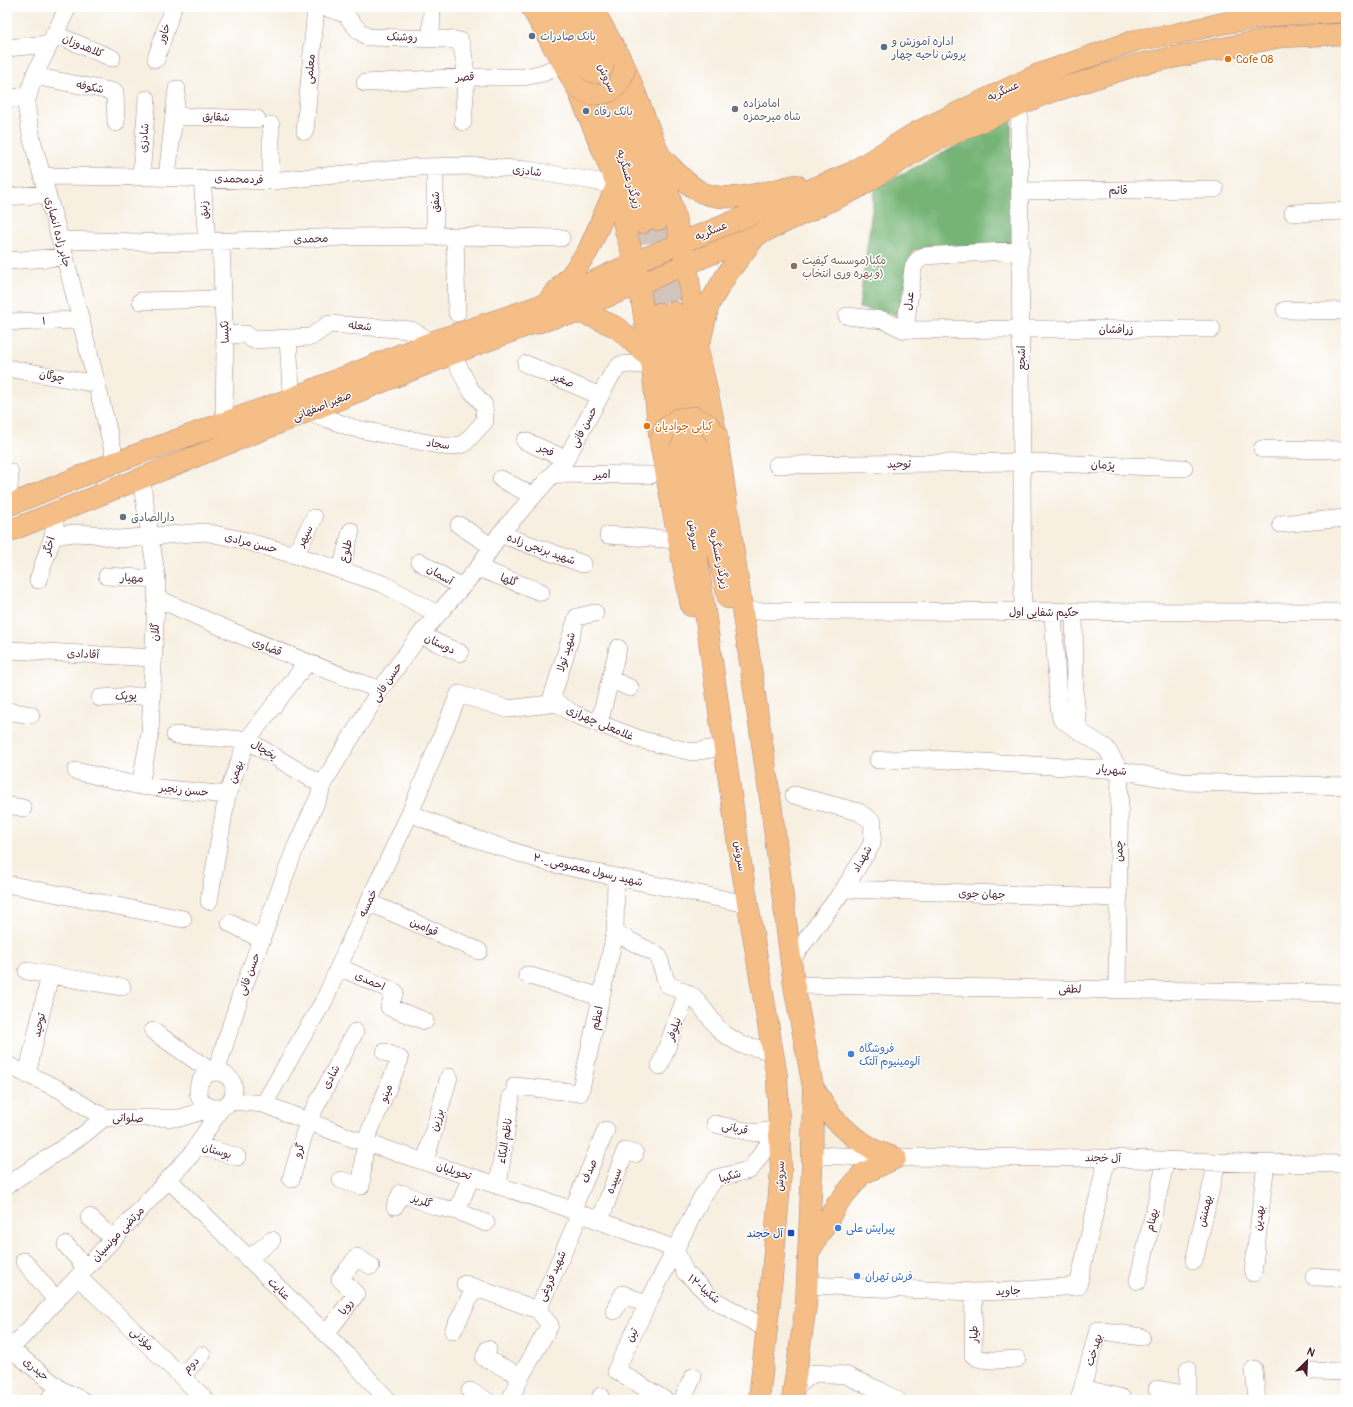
<svg xmlns="http://www.w3.org/2000/svg" width="1353" height="1407" font-family="Pangolin,'Playpen Sans Arabic',sans-serif">
<style>
.forest{fill:#75b475;stroke:#606a50}
.lines{fill:none;stroke-linecap:round;stroke-linejoin:round}
.major-tunnel{stroke:#d4c5bc;stroke-width:21;stroke-dasharray:21 10;stroke-linecap:butt}
.minor-casing{stroke:#a08786;stroke-width:18}
.major-casing{stroke:#a08786;stroke-width:22}
.minor{stroke:#fff;stroke-width:17}
.major{stroke:#f5be86;stroke-width:21}
.major-bridge-casing{stroke:#a08786;stroke-width:22;stroke-linecap:butt}
.major-bridge{stroke:#f5be86;stroke-width:21}
.service-dot{fill:#5c6f8a;stroke:#fff;stroke-width:1.5}
.food-dot{fill:#e8710a;stroke:#fff;stroke-width:1.5}
.worship-dot{fill:#6b7280;stroke:#fff;stroke-width:1.5}
.education-dot{fill:#8d6e63;stroke:#fff;stroke-width:1.5}
.shop-dot{fill:#3f7fe0;stroke:#fff;stroke-width:1.5}
.transit-dot{fill:#1a4fb4;stroke:#fff;stroke-width:1.5}
.labels{text-anchor:middle;dominant-baseline:central;stroke-width:3;stroke-linejoin:round;paint-order:stroke}
.street-label{font-size:11px;fill:#4a1f2b;stroke:#fff}
.service-label{font-size:11px;fill:#4e5e75;stroke:#fff;text-anchor:start}
.food-label{font-size:11px;fill:#c56008;stroke:#fff;text-anchor:start}
.worship-label{font-size:11px;fill:#5b616d;stroke:#fff;text-anchor:start}
.education-label{font-size:11px;fill:#785e54;stroke:#fff;text-anchor:start}
.shop-label{font-size:11px;fill:#366cbe;stroke:#fff;text-anchor:start}
.transit-label{font-size:11px;fill:#164399;stroke:#fff;text-anchor:end}
</style>
<rect width="100%" height="100%" fill="#fff"/>
<filter id="ink" filterUnits="userSpaceOnUse"><feTurbulence type="fractalNoise" baseFrequency=".025" numOctaves="2"/><feDisplacementMap in="SourceGraphic" scale="8" xChannelSelector="R" yChannelSelector="G"/><feConvolveMatrix kernelMatrix="1 2 1 2 8 2 1 2 1" color-interpolation-filters="sRGB"/></filter>
<filter id="wash" filterUnits="userSpaceOnUse"><feTurbulence type="fractalNoise" baseFrequency=".012" numOctaves="4" result="noise"/><feDisplacementMap in="SourceGraphic" scale="16" xChannelSelector="R" yChannelSelector="G"/><feGaussianBlur stdDeviation="0.9" result="paint"/><feColorMatrix in="noise" values="0 0 0 0 0 0 0 0 0 0 0 0 0 0 0 0 0 1.4 0 .05"/><feComposite in="paint" operator="in"/></filter>
<g filter="url(#wash)">
<rect width="100%" height="100%" fill="#f7efe0"/>
<!-- forest -->
<path class="forest" d="M1011,118l3,126 -101,6 -15,65 -39,-7 16,-120z"/>
</g>
<g filter="url(#ink)">
<g class="lines">
<!-- major-tunnel -->
<path class="major-tunnel" d="M658,220l16,92
M642,223l17,90"/>
<defs>
<path id="minor" d="M68,7l-34,69 -6,20 -2,8 6,36 33,117 51,205
M319,7l8,1 18,6 14,17 9,6 78,2 14,2c9,27 5,54 3,81
M54,34l58,24
M431,38l1,-31
M7,48l42,-4
M156,59l17,-52
M34,76l81,16 1,31
M365,83l102,-6h57l19,-4 20,-9
M7,99l21,-3
M1019,105l4,507
M174,116l83,3
M271,125v56
M305,131l11,-124
M43,176l109,1 119,4 149,-14 57,-1 51,4 89,15
M141,177l6,-78
M167,177l10,-88
M202,178l5,64
M1020,191l195,-2
M7,197l40,-3
M1293,213l53,-2
M455,236l2,77
M435,237v-70
M60,240l115,3 170,-6 110,-1 106,2
M221,242l4,109 -1,72
M7,261l58,-4
M141,301l82,-2
M1285,310l61,1
M847,316l36,4 22,10 116,-1h191
M7,322l74,-2
M905,330l8,-62 4,-7 7,-5 97,-6
M225,335l21,-1 7,6 58,-3 18,-13 82,6 21,12
M288,338l3,53
M526,364l74,32
M7,368l90,16
M309,412l44,16 96,19 15,-3 21,-23 -1,-16 -14,-16 -18,-35
M525,441l41,18
M1262,449l84,1
M777,465l245,-3 162,6
M553,474l98,1
M501,479l32,17
M8,505l2,-33
M1281,524l65,-6
M459,525l32,21
M500,534l83,30
M608,535l70,5
M53,536l21,-3 19,1 25,5 87,-7 37,8 53,15 88,29 54,30
M295,555l19,-37
M420,562l41,25
M478,568l63,24
M341,570l10,-39
M107,576l50,3
M38,580l15,-44 2,-11
M157,598c73,34 147,64 223,92
M742,611l604,1
M1053,612l5,87 3,20 45,29 14,22 -3,220
M1074,612l1,84 4,35
M420,635l40,18
M11,650l143,8
M610,679l20,9
M100,698l52,-3
M550,704l27,-87 18,-4
M7,711l24,4
M599,724l19,-76
M175,735l72,5 75,45
M878,760l52,-1 190,11 62,12 164,4
M76,771l64,15 87,9
M140,786l10,-53 7,-154 -16,-100
M7,805l16,3
M410,813l45,19 94,31 198,41
M7,884l176,35
M844,889l275,9
M209,901l18,-106 20,-55 60,-77
M368,902l111,49
M230,923l32,17
M615,933l43,22 9,29 27,13 27,35 21,13 30,6
M791,960l53,-71 28,-45 1,-22 -14,-10 -65,-17
M339,967l56,25 -6,15 36,14
M27,971l95,16
M527,975l74,22
M794,985l552,8
M153,1031l59,41
M7,1065l52,24 32,21 14,7 11,1h64l32,-10
M660,1066l27,-73
M198 1090a18 18 0 1 1 36 0a18 18 0 1 1-36 0Z
M216,1072l23,-72 57,-154 24,-52 2,-9 58,-95 40,-55 58,-67 22,-34 66,-75 45,-83 9,-11 12,-1 20,2
M27,1075l23,-100
M515,1086l65,7 35,-160 1,-56
M231,1101l33,3 84,33 207,67 120,45
M264,1104l37,-65 23,-38 23,-53 63,-135 49,-119 49,15 49,-6 17,11 68,26 50,12 25,-4
M715,1124l40,9 24,-4
M197,1145l40,12
M812,1155l84,3 22,-1 189,1 136,5 103,1
M425,1162l24,-85
M168,1179l177,174 43,47
M291,1179l17,-58 47,-89
M341,1180l20,6 4,-44 35,-83 -15,-7
M7,1185l76,-50 22,-18
M498,1186l13,-89
M395,1206l6,-13 33,13 23,5 29,12
M457,1211l14,-34
M572,1211l34,-81
M89,1217l24,22
M600,1221l25,-70 10,3
M66,1245l20,23
M675,1249l10,23 29,28 53,29
M248,1259l24,-19
M24,1261l32,39
M1194,1261l23,-99
M1253,1273l13,-110
M78,1277l128,123
M1314,1277l32,1
M1138,1281l28,-121
M465,1284l73,26
M806,1285l168,7 35,-1 69,-5 29,-128
M974,1292l-1,63c7,8 34,4 44,4
M614,1311l9,-17 24,11
M453,1331l22,-44
M326,1334l30,-40 -16,-15 17,-22 14,9
M11,1349l49,40 22,11
M488,1349l-4,9 37,18
M7,1353l184,-198 30,-47
M1254,1369l3,31
M1313,1371l33,1
M181,1376l21,-21
M794,1388l20,-15 31,2 34,15 18,10
M1083,1388l39,10
M1157,1389l31,6
M470,1391l16,9
M48,1400l12,-11
M510,1400l11,-24 29,-51 -12,-15 42,-96
M600,1400l1,-4
M665,1400l-49,-30 31,-65 55,-108 14,-19 34,-8 29,-41
M682,1400l11,-23
M1079,1400l19,-70 43,7
M1188,1400v-31"/>
<path id="major" d="M531,7l46,81 40,97 8,45 10,32 4,22 13,82 8,76 31,164
M551,7l36,69 37,81 18,66
M571,7l32,61 35,83 20,69
M592,7l33,60 34,87 28,111 11,85 19,86 17,118 37,250 23,181 19,102 -1,82 -6,136 -14,95
M659,155c13,12 26,29 42,37 28,13 66,-1 95,-7
M551,297l20,-22 17,-24 29,-66
M674,312l36,203 18,83
M659,313l32,201 49,344 37,219 4,94 -11,128 -11,101
M568,315l12,-2 16,5 22,10 32,30
M701,338l8,-34 18,-30 29,-38
M7,506l109,-44 176,-64 140,-56 113,-38 90,-42 216,-89 64,-40 122,-58 100,-35 39,-6 48,-11 64,-9 58,-2
M7,532l445,-178 74,-28 27,-8 86,-34 118,-49 99,-46 68,-43 118,-51 98,-31 141,-27 65,-3
M813,1087l19,30 22,20 20,13 22,8
M809,1252l28,-48 25,-30 34,-16"/>
</defs>
<!-- minor casing -->
<use href="#minor" class="minor-casing"/>
<!-- major casing -->
<use href="#major" class="major-casing"/>
<!-- minor -->
<use href="#minor" class="minor"/>
<!-- major -->
<use href="#major" class="major"/>
<defs>
<path id="major-bridge" d="M577,88c23,13 43,5 48,-21
M660,442l6,-14 12,-9 16,-2 14,7 9,12"/>
</defs>
<!-- major-bridge casing -->
<use href="#major-bridge" class="major-bridge-casing"/>
<!-- major-bridge -->
<use href="#major-bridge" class="major-bridge"/>
</g>
</g>
<!-- markers -->
<g class="service-dot">
<circle cx="532" cy="36" r="4"/>
<circle cx="884" cy="47" r="4"/>
<circle cx="586" cy="111" r="4"/>
</g>
<g class="food-dot">
<circle cx="1228" cy="59" r="4"/>
<circle cx="647" cy="426" r="4"/>
</g>
<g class="worship-dot">
<circle cx="735" cy="109" r="4"/>
<circle cx="123" cy="517" r="4"/>
</g>
<circle class="education-dot" cx="794" cy="266" r="4"/>
<g class="shop-dot">
<circle cx="851" cy="1054" r="4"/>
<circle cx="838" cy="1228" r="4"/>
<circle cx="857" cy="1276" r="4"/>
</g>
<rect class="transit-dot" x="787" y="1229" width="8" height="8" rx="2"/>
<g class="labels">
<!-- street labels -->
<g class="street-label">
<text transform="translate(164 33) rotate(-71)">خاور</text>
<text transform="translate(402 37) rotate(1)">روشنک</text>
<text transform="translate(83 46) rotate(23)">کلاهدوزان</text>
<text transform="translate(310 69) rotate(-85)">معلمی</text>
<text transform="translate(465 77) rotate(-2)">قصر</text>
<text transform="translate(607 78) rotate(66)">سروش</text>
<text transform="translate(90 87) rotate(11)">شکوفه</text>
<text transform="translate(1003 91) rotate(-25)">عسگریه</text>
<text transform="translate(216 117) rotate(2)">شقایق</text>
<text transform="translate(144 138) rotate(-86)">شادزی</text>
<text transform="translate(527 171) rotate(7)">شادزی</text>
<text transform="translate(239 179) rotate(2)">فردمحمدی</text>
<text transform="translate(629 179) rotate(73)">زیرگذر عسگریه</text>
<text x="1118" y="190">قائم</text>
<text transform="translate(435 202) rotate(-90)">شفق</text>
<text transform="translate(204 210) rotate(-94)">زنبق</text>
<text transform="translate(711 231) rotate(-23)">عسگریه</text>
<text transform="translate(58 232) rotate(75)">جابر زاده انصاری</text>
<text transform="translate(311 239) rotate(-2)">محمدی</text>
<text transform="translate(909 301) rotate(-83)">عدل</text>
<text transform="translate(44 321) rotate(-1)">۱</text>
<text transform="translate(360 326) rotate(5)">شعله</text>
<text x="1116" y="329">زرافشان</text>
<text transform="translate(225 332) rotate(-92)">نکیسا</text>
<text transform="translate(1021 358) rotate(-90)">اشجع</text>
<text transform="translate(52 376) rotate(10)">چوگان</text>
<text transform="translate(563 380) rotate(23)">صغیر</text>
<text transform="translate(322 406) rotate(-22)">صغیر اصفهانی</text>
<text transform="translate(584 427) rotate(-62)">حسن فانی</text>
<text transform="translate(438 444) rotate(7)">سجاد</text>
<text transform="translate(546 450) rotate(24)">فجر</text>
<text transform="translate(899 464) rotate(-1)">توحید</text>
<text transform="translate(1103 465) rotate(2)">پژمان</text>
<text x="602" y="474">امیر</text>
<text transform="translate(694 535) rotate(82)">سروش</text>
<text transform="translate(305 536) rotate(-63)">سپهر</text>
<text transform="translate(251 543) rotate(14)">حسن مرادی</text>
<text transform="translate(49 546) rotate(-73)">اخگر</text>
<text transform="translate(541 549) rotate(20)">شهید برنجی زاده</text>
<text transform="translate(346 551) rotate(-76)">طلوع</text>
<text transform="translate(719 559) rotate(78)">زیرگذر عسگریه</text>
<text transform="translate(440 575) rotate(31)">آسمان</text>
<text transform="translate(132 578) rotate(3)">مهیار</text>
<text transform="translate(509 580) rotate(21)">گلها</text>
<text x="1044" y="612">حکیم شفایی اول</text>
<text transform="translate(155 632) rotate(-87)">گلان</text>
<text transform="translate(440 644) rotate(25)">دوستان</text>
<text transform="translate(267 647) rotate(22)">قضاوی</text>
<text transform="translate(566 652) rotate(-73)">شهید تولا</text>
<text transform="translate(83 654) rotate(3)">آقادادی</text>
<text transform="translate(387 682) rotate(-56)">حسن فانی</text>
<text transform="translate(126 696) rotate(-3)">پوپک</text>
<text transform="translate(600 723) rotate(23)">غلامعلی چهرازی</text>
<text transform="translate(264 750) rotate(31)">یخچال</text>
<text transform="translate(1112 770) rotate(6)">شهریار</text>
<text transform="translate(236 772) rotate(-70)">بهمن</text>
<text transform="translate(184 790) rotate(6)">حسن رنجبر</text>
<text transform="translate(1119 851) rotate(-89)">چمن</text>
<text transform="translate(740 856) rotate(81)">سروش</text>
<text transform="translate(862 859) rotate(-60)">شهداد</text>
<text transform="translate(588 870) rotate(13)">۲۰_شهید رسول معصومی</text>
<text transform="translate(982 894) rotate(2)">جهان جوی</text>
<text transform="translate(368 903) rotate(-65)">خمسه</text>
<text transform="translate(424 927) rotate(24)">قوامین</text>
<text transform="translate(249 974) rotate(-69)">حسن فانی</text>
<text transform="translate(370 981) rotate(24)">احمدی</text>
<text transform="translate(1070 989) rotate(1)">لطفی</text>
<text transform="translate(597 1018) rotate(-78)">اعظم</text>
<text transform="translate(39 1025) rotate(-77)">توحید</text>
<text transform="translate(674 1029) rotate(-70)">نیلوفر</text>
<text transform="translate(331 1077) rotate(-62)">شادی</text>
<text transform="translate(386 1093) rotate(-68)">مینو</text>
<text transform="translate(128 1118) rotate(2)">صلواتی</text>
<text transform="translate(437 1120) rotate(-74)">برزین</text>
<text transform="translate(735 1128) rotate(13)">قربانی</text>
<text transform="translate(505 1141) rotate(-81)">ناظم البکاء</text>
<text transform="translate(299 1150) rotate(-73)">گرو</text>
<text transform="translate(217 1151) rotate(17)">بوستان</text>
<text transform="translate(1103 1158) rotate(1)">آل خجند</text>
<text transform="translate(454 1171) rotate(18)">تحویلیان</text>
<text transform="translate(589 1171) rotate(-67)">صدف</text>
<text transform="translate(730 1176) rotate(-16)">شکیبا</text>
<text transform="translate(780 1176) rotate(-88)">سروش</text>
<text transform="translate(614 1181) rotate(-70)">سپیده</text>
<text transform="translate(422 1201) rotate(21)">گلریز</text>
<text transform="translate(1205 1211) rotate(-77)">بهمنش</text>
<text transform="translate(1259 1218) rotate(-83)">بهدین</text>
<text transform="translate(1152 1220) rotate(-77)">بهنام</text>
<text transform="translate(118 1234) rotate(-47)">مرتضی مونسیان</text>
<text transform="translate(552 1276) rotate(-66)">شهید فروغی</text>
<text transform="translate(279 1289) rotate(44)">عنایت</text>
<text transform="translate(704 1289) rotate(40)">۱۲-شکیبا</text>
<text transform="translate(1008 1291) rotate(-3)">جاوید</text>
<text transform="translate(346 1307) rotate(-54)">رویا</text>
<text transform="translate(974 1334) rotate(-89)">طیار</text>
<text transform="translate(632 1335) rotate(-64)">تین</text>
<text transform="translate(142 1339) rotate(44)">مؤذنی</text>
<text transform="translate(1094 1350) rotate(-73)">بهدخت</text>
<text transform="translate(191 1365) rotate(-45)">دوم</text>
<text transform="translate(36 1369) rotate(39)">حیدری</text>
</g>
<!-- service labels -->
<g class="service-label">
<text x="540" y="36">بانک صادرات</text>
<text x="892" y="41">اداره آموزش و<tspan x="892" dy="13">پروش ناحیه چهار</tspan></text>
<text x="594" y="111">بانک رفاه</text>
</g>
<!-- food labels -->
<g class="food-label">
<text x="1236" y="59">Cofe 08</text>
<text x="655" y="426">کبابی جوادیان</text>
</g>
<!-- worship labels -->
<g class="worship-label">
<text x="743" y="103">امامزاده<tspan x="743" dy="13">شاه میرحمزه</tspan></text>
<text x="131" y="517">دارالصادق</text>
</g>
<!-- education labels -->
<g class="education-label">
<text x="802" y="260">مکبا(موسسه کیفیت<tspan x="802" dy="13">و بهره وری انتخاب)</tspan></text>
</g>
<!-- shop labels -->
<g class="shop-label">
<text x="859" y="1048">فروشگاه<tspan x="859" dy="13">آلومینیوم آلتک</tspan></text>
<text x="846" y="1228">پیرایش علی</text>
<text x="865" y="1276">فرش تهران</text>
</g>
<!-- transit labels -->
<g class="transit-label">
<text x="783" y="1233">آل خجند</text>
</g>
</g>
<!-- margin -->
<rect width="1353" height="1407" fill="none" stroke="#fff" stroke-width="24"/>
<!-- north arrow -->
<g transform="translate(1307 1361) rotate(24)" stroke="#ffffff" stroke-width="3" paint-order="stroke">
<path d="M0-3L7 15L0 10L-7 15Z" fill="#4a1f2b"/>
<text y="-6" font-size="11" font-weight="bold" text-anchor="middle" fill="#4a1f2b">N</text>
</g>
</svg>
